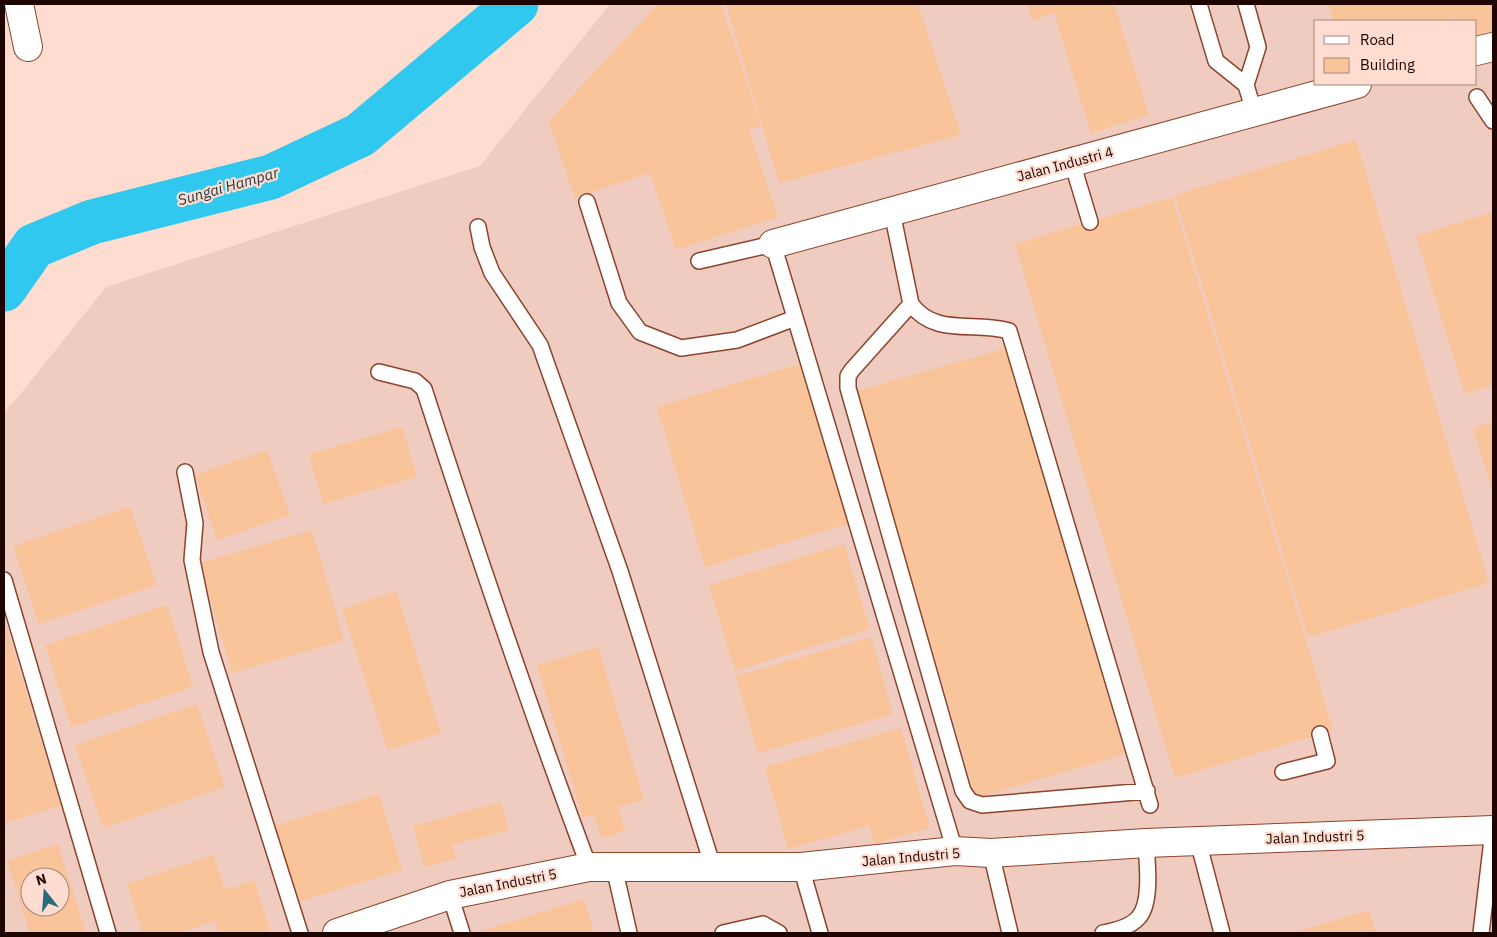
<svg xmlns="http://www.w3.org/2000/svg" width="1497" height="937" font-family="'IBM Plex Sans',sans-serif">
<style>
.built{fill:#f0cbbf;fill-rule:evenodd}
.lines{fill:none;stroke-linecap:round;stroke-linejoin:round}
.river{stroke:#30c8ee;stroke-width:45}
.building{fill:#f9c49a;fill-rule:evenodd}
.lane-casing{stroke:#8b442c;stroke-width:18}
.street-casing{stroke:#8b442c;stroke-width:30}
.lane{stroke:#fff;stroke-width:15}
.street{stroke:#fff;stroke-width:28}
.labels{text-anchor:middle;dominant-baseline:central;stroke-width:4.5;stroke-linejoin:round;paint-order:stroke}
.street-label{font-size:14px;fill:#1f0500;stroke:#fedcd0}
.water-label{font-size:15px;font-style:italic;fill:#1a3740;stroke:#fedcd0}
</style>
<rect width="100%" height="100%" fill="#fedcd0"/>
<!-- built -->
<path class="built" d="M610,4h883v929h-1489v-521l14,-15 88,-110 374,-121zM1316,21h160v63h-160zM30,877h30v30h-30z"/>
<g class="lines">
<!-- river -->
<path class="river" d="M4,289l30,-43 58,-24 179,-45 89,-42 156,-131"/>
</g>
<!-- building -->
<path class="building" d="M658,4h63l40,121 -12,5 29,87 -102,33 -26,-77 -75,25 -26,-77z
M726,4h192l43,131 -182,48z
M1027,4h87l35,111 -58,18 -37,-120 -22,7z
M1329,4h164v30l-17,5v-18h-20l-2,-4 -13,4h-107z
M1356,140l133,443 -181,54 -133,-442z
M1172,197l161,533 -158,48 -160,-534z
M1493,212v173l-28,9 -49,-158z
M1006,348l119,406 -149,44 -119,-407z
M800,364l48,160 -143,43 -48,-160z
M1493,422v70l-20,-64z
M402,427l15,50 -94,27 -14,-50z
M267,450l23,65 -73,25 -22,-65z
M130,507l27,78 -118,39 -26,-78z
M312,530l32,110 -112,33 -32,-110z
M844,544l26,85 -135,42 -26,-86z
M396,591l45,142 -53,17 -46,-141z
M167,605l26,82 -122,40 -26,-82z
M4,621l57,185 -57,17z
M871,637l22,77 -135,39 -22,-77z
M598,647l46,153 -26,7 7,24 -24,7 -7,-23 -11,3 -46,-153z
M197,704l28,83 -122,41 -28,-83z
M901,728l29,100 -56,16 -5,-18 -81,23 -23,-82z
M379,794l23,76 -105,32 -23,-76z
M501,802l8,28 -57,15 4,14 -32,8 -11,-41z
M58,844l28,89h-56l-23,-72zM30,877h30v30h-30z
M213,855l12,35 29,-10 17,53h-52l-4,-12 -36,12h-36l-16,-49z
M584,899l10,34h-119z
M1369,910l7,23h-84z"/>
<g class="lines">
<defs>
<path id="lane" d="M1199,4l17,57 30,24 8,27
M1246,85l12,-38 -12,-43
M1477,97l16,24
M1072,162l18,60
M587,202l32,101 21,29 41,16 56,-8 58,-22
M892,212l19,92c24,33 63,17 98,27l141,474
M478,227l4,20 10,26 48,72 80,226 93,296
M699,261l74,-17 182,607
M911,304l-59,66 -4,6v12l115,403 7,10 12,4 165,-14
M379,372l36,9 9,8c52,161 106,320 165,478
M185,472l10,51 -3,37 19,92 89,281
M4,580l104,353
M1283,772l44,-11 -7,-27
M1198,841l24,92
M991,853l19,80
M614,867l15,66
M801,867l19,66
M450,895l12,38
M723,933l40,-9 16,9
M1103,933c11,-2 28,-6 36,-16 13,-15 8,-55 7,-74
M1481,933l12,-102"/>
<path id="street" d="M19,4l9,43
M1476,51l17,-4
M773,244l584,-160
M337,933l113,-38 139,-28h212l154,-16 36,2 155,-10 347,-13"/>
</defs>
<!-- lane casing -->
<use href="#lane" class="lane-casing"/>
<!-- street casing -->
<use href="#street" class="street-casing"/>
<!-- lane -->
<use href="#lane" class="lane"/>
<!-- street -->
<use href="#street" class="street"/>
</g>
<g class="labels">
<!-- street labels -->
<g class="street-label">
<text transform="translate(1065 164) rotate(-15)">Jalan Industri 4</text>
<text transform="translate(1315 837) rotate(-2)">Jalan Industri 5</text>
<text transform="translate(911 857) rotate(-5)">Jalan Industri 5</text>
<text transform="translate(508 883) rotate(-11)">Jalan Industri 5</text>
</g>
<!-- water labels -->
<g class="water-label">
<text transform="translate(228 186) rotate(-16)">Sungai Hampar</text>
</g>
</g>
<!-- border -->
<rect width="1497" height="937" fill="none" stroke="#1f0500" stroke-width="10"/>
<!-- legend -->
<rect x="1314" y="20" width="162" height="65" fill="#fedcd0" stroke="#a5867d"/>
<rect x="1324" y="36" width="25" height="8" fill="#ffffff" stroke="#a5867d"/>
<text x="1360" y="45" font-size="15" fill="#1f0500">Road</text>
<rect x="1324" y="58" width="25" height="15" fill="#f9c49a" stroke="#a5867d"/>
<text x="1360" y="70" font-size="15" fill="#1f0500">Building</text>
<!-- north arrow -->
<g transform="translate(45 892) rotate(343)"><circle r="24" fill="#fedcd0" stroke="#a5867d"/>
<path d="M0-4L9 19L0 12L-9 19Z" fill="#286b7d"/>
<text y="-8" font-size="14" font-weight="bold" text-anchor="middle" fill="#1f0500">N</text>
</g>
</svg>
